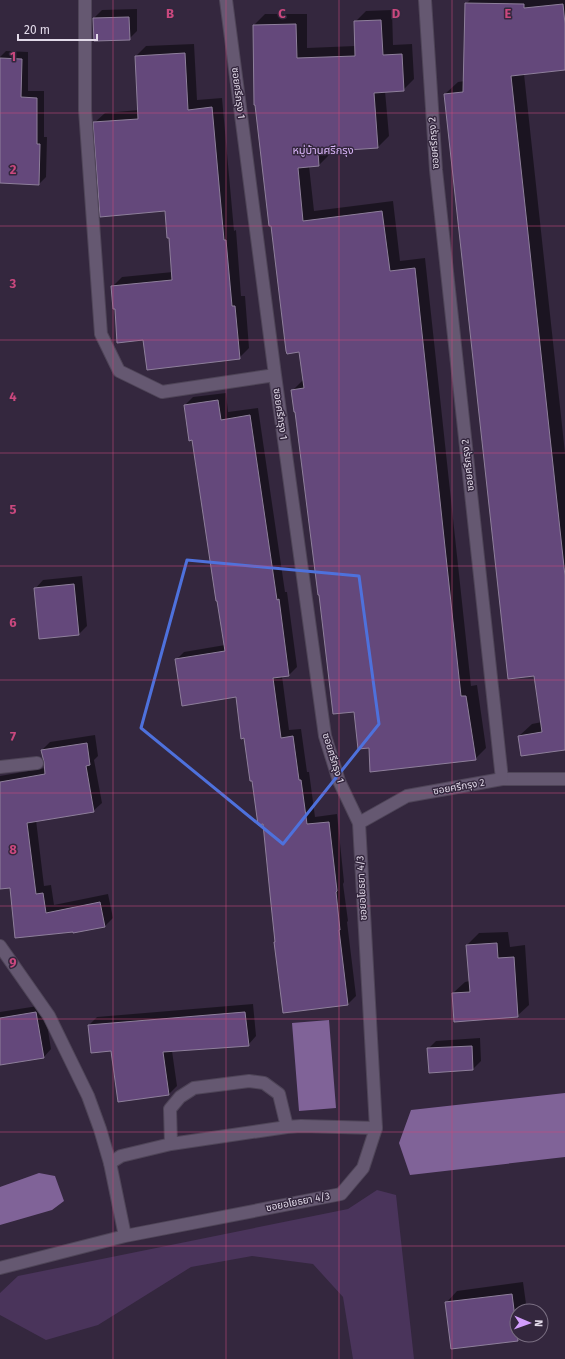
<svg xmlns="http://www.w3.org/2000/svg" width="565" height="1359" font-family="'Fira Sans','Noto Sans Thai',sans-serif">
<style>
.green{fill:#4a345b}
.water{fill:#806398}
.shadow{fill:#0007}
.building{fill:#64487b;stroke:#8e7f9b}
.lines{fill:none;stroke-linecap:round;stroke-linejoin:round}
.lane-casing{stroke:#4f4558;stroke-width:14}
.street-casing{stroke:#4f4558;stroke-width:14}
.lane{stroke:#655871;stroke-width:12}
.street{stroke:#655871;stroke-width:12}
.marked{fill:none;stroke:#4e71dc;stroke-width:3;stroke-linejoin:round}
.grid{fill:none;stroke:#ca487e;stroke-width:1;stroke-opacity:0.55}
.labels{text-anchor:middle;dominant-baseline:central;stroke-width:3;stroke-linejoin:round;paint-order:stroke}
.street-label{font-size:10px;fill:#e2dae9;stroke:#34273e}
.neighbourhood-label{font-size:11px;fill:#d9b5f8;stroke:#34273e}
.grid-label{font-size:13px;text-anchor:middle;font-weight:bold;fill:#ca487e;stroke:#34273e;stroke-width:3;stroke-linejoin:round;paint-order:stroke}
</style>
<rect width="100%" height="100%" fill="#34273e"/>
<!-- green -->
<path class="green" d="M377,1190l19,5 18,164h-61l-10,-62 -30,-33 -61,-8 -61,11 -93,58 -52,15 -46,-25v-22l18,-17 330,-67z"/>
<!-- water -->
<path class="water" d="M329,1020l7,88 -37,3 -7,-88z
M565,1093v64l-155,18 -11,-32 12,-33z
M39,1173l16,3 9,25 -12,9 -52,15v-38z"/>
<!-- shadow -->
<path class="shadow" d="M470,0h95v69l-41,5 41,379v296l-46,-13 13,-12 10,-2 -97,-628 13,-12 7,-1 1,-77z
M137,9v22l-8,8 -35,-21 8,-8z
M392,10l1,35 19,-1 2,35 -11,11 -18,1 4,45 -11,11 -49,3 1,4 -11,11 -10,1 5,45 79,-10 7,60 25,-3 46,428 6,-1 9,63 -11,11 -105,-12 -15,-37 -62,-320 11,-11 -50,-354 11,-11h42v34l48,-2v-24l11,-11z
M194,44l3,56 25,-2 12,133 2,-1 5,66h4l4,52 -10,10 -95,-19 -28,-31 -4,-21 10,-10 51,-5 -3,-35 -4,-27 -72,-87 11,-10 34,-3 -3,-54 10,-10z
M6,51l22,1v39h16v46h3l-1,40 -7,7 -39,-2v-125z
M226,393l2,19 30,-4 27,184h2l10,75 -8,8 -7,1 7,54 12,-1 6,43h2l6,45 22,-3 7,68 -1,2 5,37 -1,1 9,74 -8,8 -72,-62 -13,-119 -11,-43 -16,-84 -60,-36 8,-8 41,-7 -32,-206 -8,-34 8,-8z
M82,576l5,50 -8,8 -39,4 -5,-49 8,-9z
M95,735l3,21 -4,4 8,43 -9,8 -57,9 8,66 7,-1 3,20 54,-11 5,24 -8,8 -89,11 -5,-50 -11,-10v-101l46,-8 -4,-18 8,-8z
M508,932l2,15 15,-2 4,60 -12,11 -64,-23 12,-11 5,-1 -3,-36 12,-12z
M253,1004l3,32 -8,9 -76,6 5,35 -8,8 -50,7 -7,-51 -20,2 -3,-27 8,-8z
M44,1005l7,44 -8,9 -43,6v-52z
M480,1038l1,23 -8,8 -43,3 -2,-23 8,-8z
M523,1282l4,29h-10v24h5l-5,5 -71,-37 11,-12z"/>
<!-- building -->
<path class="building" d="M465,3l59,1v4l39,-4 2,20v46l-54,6 54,500v174l-44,6 -3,-20 24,-4 -8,-56 -26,3 -64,-585 19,-2z
M129,17l1,23 -36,1 -1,-23z
M381,20l2,35 19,-1 2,37 -30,2 4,55 -60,4 1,14 -21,2 5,53 79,-10 8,60 25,-3 46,428h5l10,64 -106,12 -1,-24 -11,1 -4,-37 -21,2 -14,-119h-1l-23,-183h-1l-3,-22 13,-2 -5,-36 -12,2 -1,-3 -15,-125h-2l-14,-121h-1l-1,-80 43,-1 1,34 58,-2 -1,-35z
M185,53l3,57 24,-3 12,133h2l6,66h3l5,53 -93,11 -4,-30 -26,3 -2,-34h-2l-2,-23 61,-6 -3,-42h-2l-2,-27 -65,6 -7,-95 45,-3 -3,-63z
M0,58l22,1 -1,38 16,1v46h3l-1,41 -39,-2z
M218,400l3,20 29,-5 27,185 2,-1 10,77 -16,2 8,60 12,-2 6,44h2l6,44 22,-2 8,69 -1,1 4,38h-1l9,75 -65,8 -9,-71h1l-4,-38 -8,-80 -5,1 -6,-44h-2l-6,-43 -3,1 -5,-42 -54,9 -7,-47 50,-8 -8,-50h-1l-24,-161 -3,1 -5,-36z
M74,584l5,51 -40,4 -5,-51z
M87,743l3,22 -4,1 8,46 -67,11 9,71 7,-1 3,20 54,-11 5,25 -32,6v-1l-58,6 -5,-50 -10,1v-107l45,-8 -1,-12 -3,-12z
M497,943l1,15 16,-1 4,60 -64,5 -2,-29 18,-1 -4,-47z
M36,1012l8,46 -44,7v-47z
M245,1012l4,34 -86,6 6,43 -51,7 -7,-51 -20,2 -3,-28z
M472,1046l1,24 -44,3 -2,-25z
M512,1294l6,47 -67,8 -6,-47z"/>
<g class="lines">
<defs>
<path id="lane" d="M0,767l37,-4
M502,779h63
M171,1144l-1,-35 10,-12 14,-9 55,-7 15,2 15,11 8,33
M110,1163l11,-7 50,-12 116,-17 14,-1 75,2"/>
<path id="street" d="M85,0v110l16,224 18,37 43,21 113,-17
M359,823l48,-27 95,-17 -66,-609 -11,-170
M0,946l49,70 39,80 12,33 10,34 15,73
M0,1268l125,-32 216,-42 22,-26 13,-40 -17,-305 -20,-42 -14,-45 -50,-361 -49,-375"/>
</defs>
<!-- lane casing -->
<use href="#lane" class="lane-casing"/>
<!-- street casing -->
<use href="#street" class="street-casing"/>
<!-- lane -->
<use href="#lane" class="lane"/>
<!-- street -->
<use href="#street" class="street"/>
</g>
<!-- marked area -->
<path class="marked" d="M187,560l172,16 20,148 -96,120 -142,-116z"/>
<!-- grid -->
<path class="grid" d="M113,0v1359M226,0v1359M339,0v1359M452,0v1359M0,113h565M0,226h565M0,340h565M0,453h565M0,566h565M0,680h565M0,793h565M0,906h565M0,1019h565M0,1132h565M0,1246h565"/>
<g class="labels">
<!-- street labels -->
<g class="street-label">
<text transform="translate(238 93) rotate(83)">ซอยศรีกรุง 1</text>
<text transform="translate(434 143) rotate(-94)">ซอยศรีกรุง 2</text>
<text transform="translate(280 414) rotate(82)">ซอยศรีกรุง 1</text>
<text transform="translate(468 465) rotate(-96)">ซอยศรีกรุง 2</text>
<text transform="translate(333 758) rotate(73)">ซอยศรีกรุง 1</text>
<text transform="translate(459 787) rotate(-10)">ซอยศรีกรุง 2</text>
<text transform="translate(362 888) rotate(-93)">ซอยอโยธยา 4/3</text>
<text transform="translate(298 1202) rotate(-11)">ซอยอโยธยา 4/3</text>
</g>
<!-- neighbourhood labels -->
<g class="neighbourhood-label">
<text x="323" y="150">หมู่บ้านศรีกรุง</text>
</g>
</g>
<g class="grid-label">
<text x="170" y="18">B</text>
<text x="282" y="18">C</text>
<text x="396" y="18">D</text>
<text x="508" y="18">E</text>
<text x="13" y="61">1</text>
<text x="13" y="174">2</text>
<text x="13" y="288">3</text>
<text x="13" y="401">4</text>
<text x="13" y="514">5</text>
<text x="13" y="627">6</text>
<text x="13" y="741">7</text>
<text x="13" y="854">8</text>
<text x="13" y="967">9</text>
</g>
<!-- north arrow -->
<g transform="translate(529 1323) rotate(92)"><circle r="19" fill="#34273e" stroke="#7a6f82"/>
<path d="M0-3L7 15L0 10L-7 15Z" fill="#d29dfd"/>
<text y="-6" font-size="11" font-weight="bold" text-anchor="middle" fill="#e2dae9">N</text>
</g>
<!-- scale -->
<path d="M18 34v6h79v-6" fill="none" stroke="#e2dae9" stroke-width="2"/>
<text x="24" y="34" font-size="12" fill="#e2dae9" stroke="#34273e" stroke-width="3" paint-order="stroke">20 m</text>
</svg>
